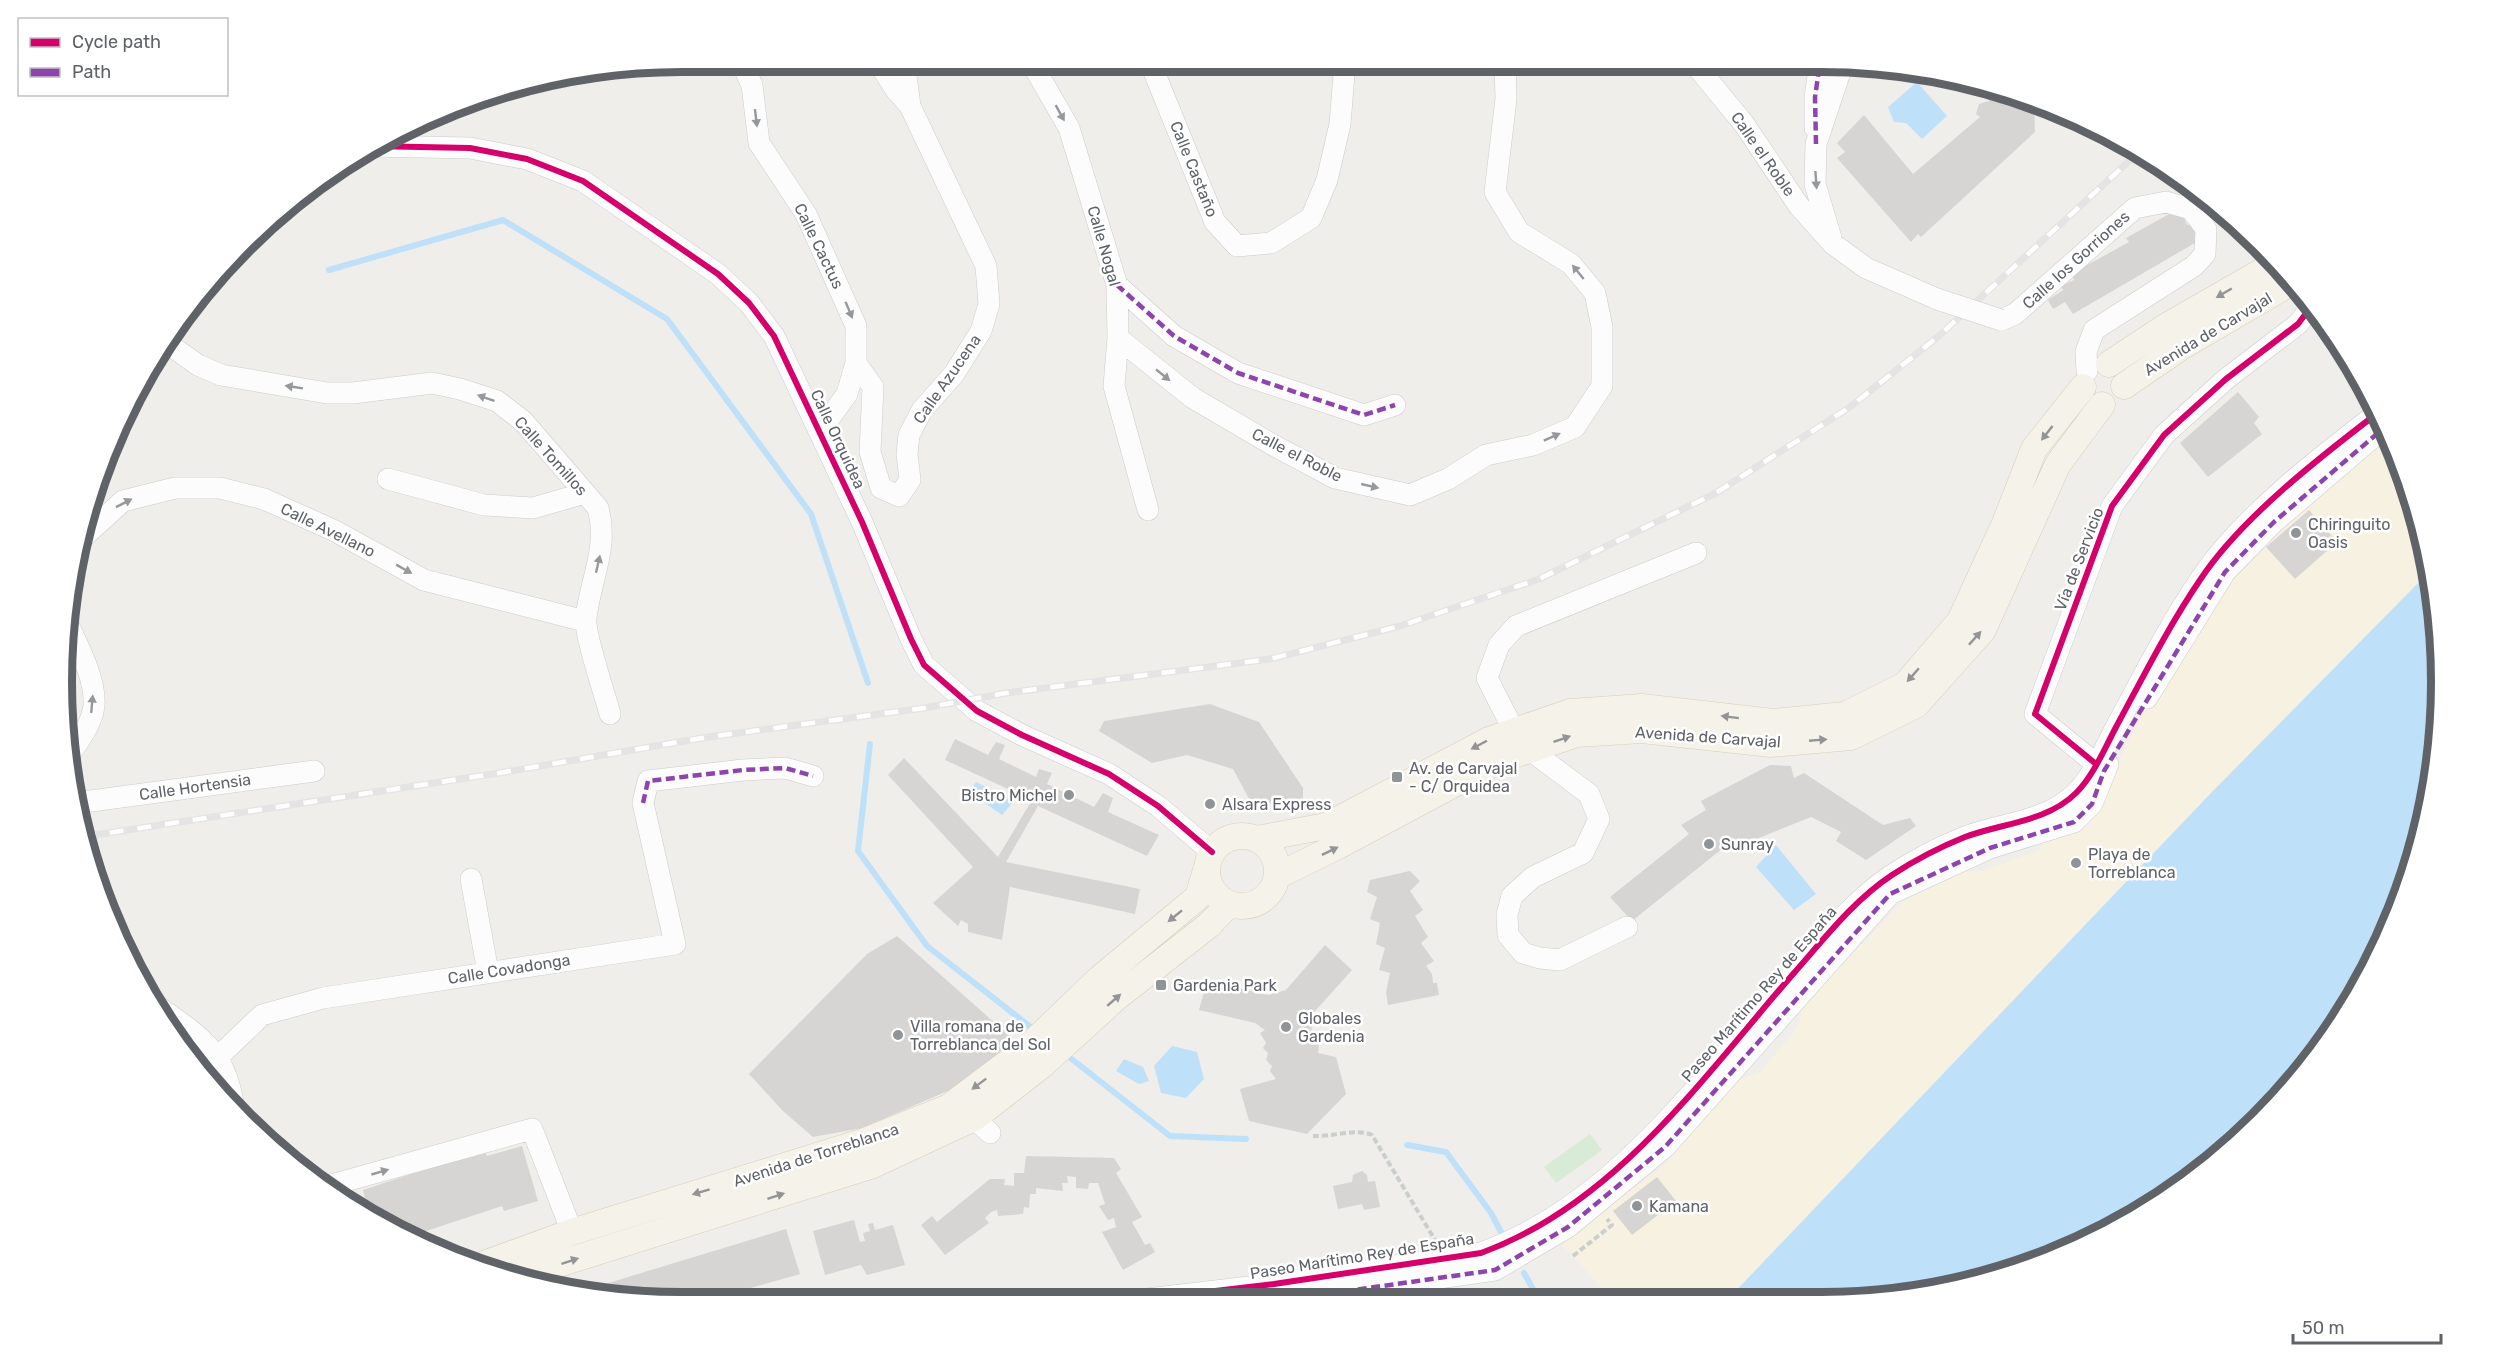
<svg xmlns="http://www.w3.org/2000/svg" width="2503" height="1364" font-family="Rubik,sans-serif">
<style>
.green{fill:#d8ebd6}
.sand{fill:#f6f1e1}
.water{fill:#bfe0f9}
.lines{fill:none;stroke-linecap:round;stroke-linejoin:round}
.stream{stroke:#bfe0f9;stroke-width:6}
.building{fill:#d6d5d3}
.minor-casing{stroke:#cbcccc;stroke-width:22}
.major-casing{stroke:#d7ceb8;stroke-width:27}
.path{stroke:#cacfcc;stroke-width:4;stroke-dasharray:6 3;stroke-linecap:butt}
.minor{stroke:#fdfcfc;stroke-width:21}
.major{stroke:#f4f2e9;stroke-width:26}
.rail-casing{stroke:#e4e4e4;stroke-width:7}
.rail{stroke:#fff;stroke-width:4.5;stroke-dasharray:14;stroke-linecap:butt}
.minor-bridge-casing{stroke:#cbcccc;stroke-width:22;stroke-linecap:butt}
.minor-bridge{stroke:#fdfcfc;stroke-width:21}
.quiet{stroke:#8e44ad;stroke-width:4.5;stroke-dasharray:9 4.5;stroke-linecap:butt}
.cycleway-casing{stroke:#fff;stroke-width:10}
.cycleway{stroke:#d6006c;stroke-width:6}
.oneway{fill:#96999c}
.oneway2{fill:#939595}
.poi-dot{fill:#919496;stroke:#fff;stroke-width:2}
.labels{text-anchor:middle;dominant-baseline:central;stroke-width:5;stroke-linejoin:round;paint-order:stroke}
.street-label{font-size:16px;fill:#5f6368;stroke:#fff}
.poi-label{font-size:16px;fill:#5f6368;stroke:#fff;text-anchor:start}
.rim{fill:none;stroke:#5f6368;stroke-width:8}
</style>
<rect width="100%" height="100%" fill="#efeeea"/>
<!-- green -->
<path class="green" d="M1590,1134l12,16 -46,33 -12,-16z"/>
<!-- sand -->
<path class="sand" d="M2383,422l37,99 9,51 -217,220 -483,506h-119l-41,-47 -10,-6 104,-79 78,-88 18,-5 35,-41 7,-15v-9l101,-106 53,-31h26l57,-20 5,-8 52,-32 67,-143 36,-63z"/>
<!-- water -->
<path class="water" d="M1917,82l30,34 -25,23 -16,-16 -12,-1 -6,-15z
M2429,572l11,69 -4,122 -27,118 -50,111 -72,99 -122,107 -144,71 -119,28 -173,1 483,-506z
M976,782l38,19 -12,14 -33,-23z
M1776,845l40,49 -22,16 -38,-43z
M1172,1046l25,6 7,27 -18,19 -25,-5 -7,-27z
M1124,1059l19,8 6,14 -10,3 -23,-13z"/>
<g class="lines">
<!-- stream -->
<path class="stream" d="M329,270l174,-50 164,99 144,195 57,169
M870,744l-12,107 69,95 110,86
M1064,1053l106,83 76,3
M1407,1145l39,7 45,61 10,19
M1524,1273l14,25"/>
</g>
<!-- building -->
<path class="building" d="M1988,85l46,19 1,28 -114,105 -3,-3 -7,8 -74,-84 8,-6 -8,-9 27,-28 49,59 67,-57 -4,-3 3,-10 10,-3z
M2171,213l13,5 3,7 5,-2 8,17 -127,74 -8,-12 -12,7 -5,-9 15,-10 -2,-4 13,-6 -3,-6 58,-32 -3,-4z
M2238,392l21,25 -5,6 8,11 -54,43 -28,-34z
M2309,510l28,32 -42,37 -29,-32z
M1210,704l49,18 44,66v11l-50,7 -20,-37 -46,-14 -35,8 -53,-32 5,-10z
M955,739l33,16 8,-13 9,3 -6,14 37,18 3,-8 13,4 -5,11 47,23 9,-14 10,5 -5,14 51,23 -12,21 -109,-50 -32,56 134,27 -5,25 -125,-27 -8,53 -34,-8v-8l-7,-4 -3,6 -25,-23 40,-36 -85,-92 16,-17 94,99 34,-57 -87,-40z
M1770,765l21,1 3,12 10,-5 79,52 27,-7 6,8 -50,34 -30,-19 5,-9 -30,-15 -82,33 -6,-2 -91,73 -22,-24 79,-63 -8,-9 25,-15 -5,-9z
M1410,871l10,10 -10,10 13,19 -8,6 13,21 -7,6 13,18 -8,5 6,8 1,9h4l2,12 -51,10 -2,-13 4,-19 -11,-3 6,-22 -9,-4 4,-21 -10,-4 7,-22 -10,-5 3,-12z
M897,936l117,104 -23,24 -41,26 -88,38 -49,9 -30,-26 -34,-37 118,-120z
M1325,945l27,25 -44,49h5l-2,12 5,1 -2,11h5l-1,10 18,4 10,37 -39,40 -58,-13 -9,-32 36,-10 -6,-8 2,-5 -6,-6 2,-7 -5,-5 3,-5 -6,-10 5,-3 -10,-7 -56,-13 8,-29 61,14 18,-5z
M522,1146l16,55 -34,10 -2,-5 -91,30 -41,-18 -7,-28 121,-40 3,6z
M1026,1156l88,2 7,11 -5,4 26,44 -10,5 13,23 5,-2 5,9 -32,18 -21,-38 14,-5 -2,-9 -6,2 -9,-14 6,-2 -7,-21h-9l-1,6 -12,-1v-11l-9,-1 1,7h-6l1,8 -27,-3v6h-6l-1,14 -5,-1 -1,7 -25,2 -1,-6 -6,2 -6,6 4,5 -44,32 -24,-30 11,-9 5,6 53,-43h15l-1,6 10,1v-13h10z
M1362,1171l5,4 1,7 7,-1 5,26 -16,3 -2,-6 -24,5 -5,-23 19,-4 1,-7z
M1657,1177l19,24 -44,34 -19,-24z
M854,1220l6,22 5,-1 -2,-8 7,-2 -2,-7 5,-1 2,7 18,-5 12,40 -38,10 -6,-10 -36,10 -12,-44z
M786,1229l14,45 -96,27h-62l-60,-10z"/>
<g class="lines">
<defs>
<path id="minor" d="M741,62l11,23 7,58 47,71 50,112v37l-9,31 -27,37
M904,62l6,44
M1031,62l38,66 48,157 1,53 -4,48 34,124
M1150,62l65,160 22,24 34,-3 40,-25 16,-38 13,-56 5,-62
M1694,63l50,61 55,82 34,38 33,24 71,31
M1815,128v-31l5,-34
M370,146l100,2 57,11 56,22 135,93 31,29 25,33 88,186 49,117 13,26 53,46 45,24 87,39 49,32 54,46
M1831,238l-16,-54 1,-40 27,-81
M1117,285l57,51 64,37 126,42 31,-10
M2001,320l14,-6 120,-106 31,-6 25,7 15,20 -1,25 -11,12 -100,64 -8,22 1,19
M1118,338l75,60 80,47 62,33 75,17 38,-16 38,-24 47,-10 42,-18 27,-41v-59l-7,-34 -24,-29 -52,-32 -24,-40 11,-93 -1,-37
M164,341l34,24 23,10 106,18h26l79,-10 28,6 37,12 26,20 75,87c11,39 -8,73 -12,110 -2,15 19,77 24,96
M856,363l17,24 -3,65 11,36 18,8 11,-16 -3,-26 2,-19 13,-25 32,-36 27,-43 8,-27 -3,-38 -76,-160 -14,-16 -18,-28
M388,479l96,26 49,3 52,-15
M80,540l43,-39 52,-13h45l44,11 71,32 89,49 161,41
M66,620c11,25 30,57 28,86 -2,18 -16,36 -26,51
M2147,698l78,-126 49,-50 111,-95
M1514,731l-27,-53 12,-33 17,-19 180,-73
M1530,750l59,44 10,25 -16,34 -50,24 -21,19 -5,19 1,20 15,18 17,5 20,2 67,-33
M2096,764l-61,-50 77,-208 52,-71 62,-56 72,-55 15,-20
M76,803l238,-32
M471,879l17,93
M153,1003c46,33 73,46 81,106
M218,1057l44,-42 61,-17 352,-54 -32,-141 5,-22 95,-11 42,-2 28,8
M974,1118l16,15
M324,1187l208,-58 40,103
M1291,1299l204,-29 73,-43 97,-80 225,-253 100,-46 84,-26 18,-18 16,-40
M1139,1300l135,-16 207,-31c135,-49 222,-176 313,-280 30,-34 60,-73 98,-98 23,-15 48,-28 73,-38 37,-14 82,-15 111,-44 17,-17 28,-43 39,-64 27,-50 53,-102 85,-149 40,-61 120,-123 179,-168"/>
<path id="major" d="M2109,364l56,-37 110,-63
M2124,386l57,-39 111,-65
M1207 871a35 35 0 1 1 70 0a35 35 0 1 1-70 0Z
M1257,839l69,-13 163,-86 81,-28 72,-5 131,15 72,-7 60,-30 55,-64 45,-98 29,-74 49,-62
M1277,876l61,-30 161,-86 78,-26 65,-4 129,14 80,-7 65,-32 67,-75 75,-166 44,-59
M481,1265l91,-33 290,-90 87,-35 77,-58 73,-70 99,-82 8,-27
M514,1278l359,-113 101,-47 67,-52 76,-69 92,-72 20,-21"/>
</defs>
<!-- minor casing -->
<use href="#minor" class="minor-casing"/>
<!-- major casing -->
<use href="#major" class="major-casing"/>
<!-- path -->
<path class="path" d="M1313,1136c18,1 44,-8 59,-1l63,105
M1573,1256l39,-31 -5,-6"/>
<!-- minor -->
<use href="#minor" class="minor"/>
<!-- major -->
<use href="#major" class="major"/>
<defs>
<path id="rail" d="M82,837l417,-64 209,-36 216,-29 82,-15 264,-34 130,-33 139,-47 177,-86 134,-86 90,-72 200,-184"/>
</defs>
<!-- rail casing -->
<use href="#rail" class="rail-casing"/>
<!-- rail -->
<use href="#rail" class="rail"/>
<defs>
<path id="minor-bridge" d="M1937,299l64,21"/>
</defs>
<!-- minor-bridge casing -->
<use href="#minor-bridge" class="minor-bridge-casing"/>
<!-- minor-bridge -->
<use href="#minor-bridge" class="minor-bridge"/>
<!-- quiet -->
<path class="quiet" d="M1816,144l-1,-47 5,-34
M1117,285l57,51 64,37 126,42 31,-10
M643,803l5,-22 95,-11 42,-2 28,8
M1291,1299l204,-29 73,-43 97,-80 225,-253 100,-46 84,-26 18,-18 12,-33 121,-199 49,-50 111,-95"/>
<defs>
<path id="cycleway" d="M370,146l100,2 57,11 56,22 135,93 31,29 25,33 88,186 49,117 13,26 53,46 45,24 87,39 49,32 54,46
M2096,764l-61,-50 77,-208 52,-71 62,-56 72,-55 15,-20
M1139,1300l135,-16 207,-31c135,-49 222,-176 313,-280 30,-34 60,-73 98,-98 23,-15 48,-28 73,-38 37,-14 82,-15 111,-44 17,-17 28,-43 39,-64 27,-50 53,-102 85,-149 40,-61 120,-123 179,-168"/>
</defs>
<!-- cycleway casing -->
<use href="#cycleway" class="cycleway-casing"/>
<!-- cycleway -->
<use href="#cycleway" class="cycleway"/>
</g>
<!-- one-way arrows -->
<defs><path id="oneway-solid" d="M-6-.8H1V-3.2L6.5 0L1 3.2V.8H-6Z" transform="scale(1.5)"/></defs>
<g class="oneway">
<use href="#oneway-solid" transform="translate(1060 113) rotate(61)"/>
<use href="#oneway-solid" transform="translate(756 118) rotate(83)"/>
<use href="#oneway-solid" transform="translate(1816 180) rotate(86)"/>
<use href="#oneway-solid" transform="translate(1578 272) rotate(-129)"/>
<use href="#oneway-solid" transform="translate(849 310) rotate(67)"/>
<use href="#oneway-solid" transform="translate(1163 375) rotate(39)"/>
<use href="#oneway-solid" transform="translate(294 387) rotate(-171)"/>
<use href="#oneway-solid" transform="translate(486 398) rotate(-161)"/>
<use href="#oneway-solid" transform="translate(1552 437) rotate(-24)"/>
<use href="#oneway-solid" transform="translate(1370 486) rotate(13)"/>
<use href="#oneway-solid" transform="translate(124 503) rotate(-27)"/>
<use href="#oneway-solid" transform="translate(598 564) rotate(-77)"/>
<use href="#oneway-solid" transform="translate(404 569) rotate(29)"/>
<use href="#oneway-solid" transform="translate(92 704) rotate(-85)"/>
<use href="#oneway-solid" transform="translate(380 1172) rotate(-16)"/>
</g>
<g class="oneway2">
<use href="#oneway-solid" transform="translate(2224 293) rotate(150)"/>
<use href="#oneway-solid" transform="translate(2047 433) rotate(128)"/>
<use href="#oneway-solid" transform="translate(1975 638) rotate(-48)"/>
<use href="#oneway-solid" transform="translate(1913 675) rotate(131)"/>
<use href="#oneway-solid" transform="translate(1730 717) rotate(-173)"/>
<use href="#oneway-solid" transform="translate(1562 739) rotate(-19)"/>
<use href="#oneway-solid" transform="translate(1818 740) rotate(-5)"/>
<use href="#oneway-solid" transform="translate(1479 745) rotate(152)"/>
<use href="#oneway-solid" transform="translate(1330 851) rotate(-26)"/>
<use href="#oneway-solid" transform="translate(1175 916) rotate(141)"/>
<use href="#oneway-solid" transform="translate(1114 1000) rotate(-41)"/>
<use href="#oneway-solid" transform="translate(979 1084) rotate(143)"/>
<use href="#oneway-solid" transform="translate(701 1192) rotate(163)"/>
<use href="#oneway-solid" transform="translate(776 1196) rotate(-18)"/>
<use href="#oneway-solid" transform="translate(570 1261) rotate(-18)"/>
</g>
<!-- markers -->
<g class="poi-dot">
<circle cx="2296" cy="533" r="6"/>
<rect x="1391" y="771" width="12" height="12" rx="3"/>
<circle cx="1069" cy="795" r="6"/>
<circle cx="1210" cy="804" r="6"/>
<circle cx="1709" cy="844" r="6"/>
<circle cx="2076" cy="863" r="6"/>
<rect x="1155" y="979" width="12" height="12" rx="3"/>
<circle cx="1286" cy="1027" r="6"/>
<circle cx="898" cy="1035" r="6"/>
<circle cx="1637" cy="1206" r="6"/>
</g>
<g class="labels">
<!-- street labels -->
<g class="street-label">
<text transform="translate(1763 154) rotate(55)">Calle el Roble</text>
<text transform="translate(1194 169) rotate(68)">Calle Castaño</text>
<text transform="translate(819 246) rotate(64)">Calle Cactus</text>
<text transform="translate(1104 246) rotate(74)">Calle Nogal</text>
<text transform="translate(2076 260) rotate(-42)">Calle los Gorriones</text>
<text transform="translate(2208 334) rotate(-31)">Avenida de Carvajal</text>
<text transform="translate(947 379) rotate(-55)">Calle Azucena</text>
<text transform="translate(838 439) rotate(65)">Calle Orquidea</text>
<text transform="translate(1297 455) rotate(27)">Calle el Roble</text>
<text transform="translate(551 456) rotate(48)">Calle Tomillos</text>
<text transform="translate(328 530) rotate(26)">Calle Avellano</text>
<text transform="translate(2079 559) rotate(-69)">Vía de Servicio</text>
<text transform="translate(1708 737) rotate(4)">Avenida de Carvajal</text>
<text transform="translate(195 787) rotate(-8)">Calle Hortensia</text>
<text transform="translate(509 969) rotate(-9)">Calle Covadonga</text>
<text transform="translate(1759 994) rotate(-49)">Paseo Marítimo Rey de España</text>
<text transform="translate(816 1155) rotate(-18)">Avenida de Torreblanca</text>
<text transform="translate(1362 1256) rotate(-9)">Paseo Marítimo Rey de España</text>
</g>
<!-- poi labels -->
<g class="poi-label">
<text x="2308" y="524">Chiringuito<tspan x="2308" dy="18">Oasis</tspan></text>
<text x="1409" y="768">Av. de Carvajal<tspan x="1409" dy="18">- C/ Orquidea</tspan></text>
<text x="1057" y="795" text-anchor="end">Bistro Michel</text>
<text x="1222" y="804">Alsara Express</text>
<text x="1721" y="844">Sunray</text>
<text x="2088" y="854">Playa de<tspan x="2088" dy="18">Torreblanca</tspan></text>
<text x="1173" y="985">Gardenia Park</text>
<text x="1298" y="1018">Globales<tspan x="1298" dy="18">Gardenia</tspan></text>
<text x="910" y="1026">Villa romana de<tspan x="910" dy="18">Torreblanca del Sol</tspan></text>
<text x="1649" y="1206">Kamana</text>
</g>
</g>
<!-- crop -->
<path d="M0 0H2503V1364H0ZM682 72H1821A610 610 0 0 1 2431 682V682A610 610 0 0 1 1821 1292H682A610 610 0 0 1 72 682V682A610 610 0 0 1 682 72Z" fill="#fff" fill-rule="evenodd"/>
<path class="rim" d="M682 72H1821A610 610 0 0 1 2431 682V682A610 610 0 0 1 1821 1292H682A610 610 0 0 1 72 682V682A610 610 0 0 1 682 72Z"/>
<!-- legend -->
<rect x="18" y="18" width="210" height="78" fill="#ffffff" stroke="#bfc1c3" stroke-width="1.5"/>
<rect x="30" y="38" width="30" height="9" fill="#d6006c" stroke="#bfc1c3" stroke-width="1.5"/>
<text x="72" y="48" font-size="18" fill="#5f6368">Cycle path</text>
<rect x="30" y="68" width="30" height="9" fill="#8e44ad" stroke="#bfc1c3" stroke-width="1.5"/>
<text x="72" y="78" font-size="18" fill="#5f6368">Path</text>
<!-- scale -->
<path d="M2293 1334v9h148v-9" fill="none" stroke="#5f6368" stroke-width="3"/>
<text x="2302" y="1334" font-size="18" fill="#5f6368" stroke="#ffffff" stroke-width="4.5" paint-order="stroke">50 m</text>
</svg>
